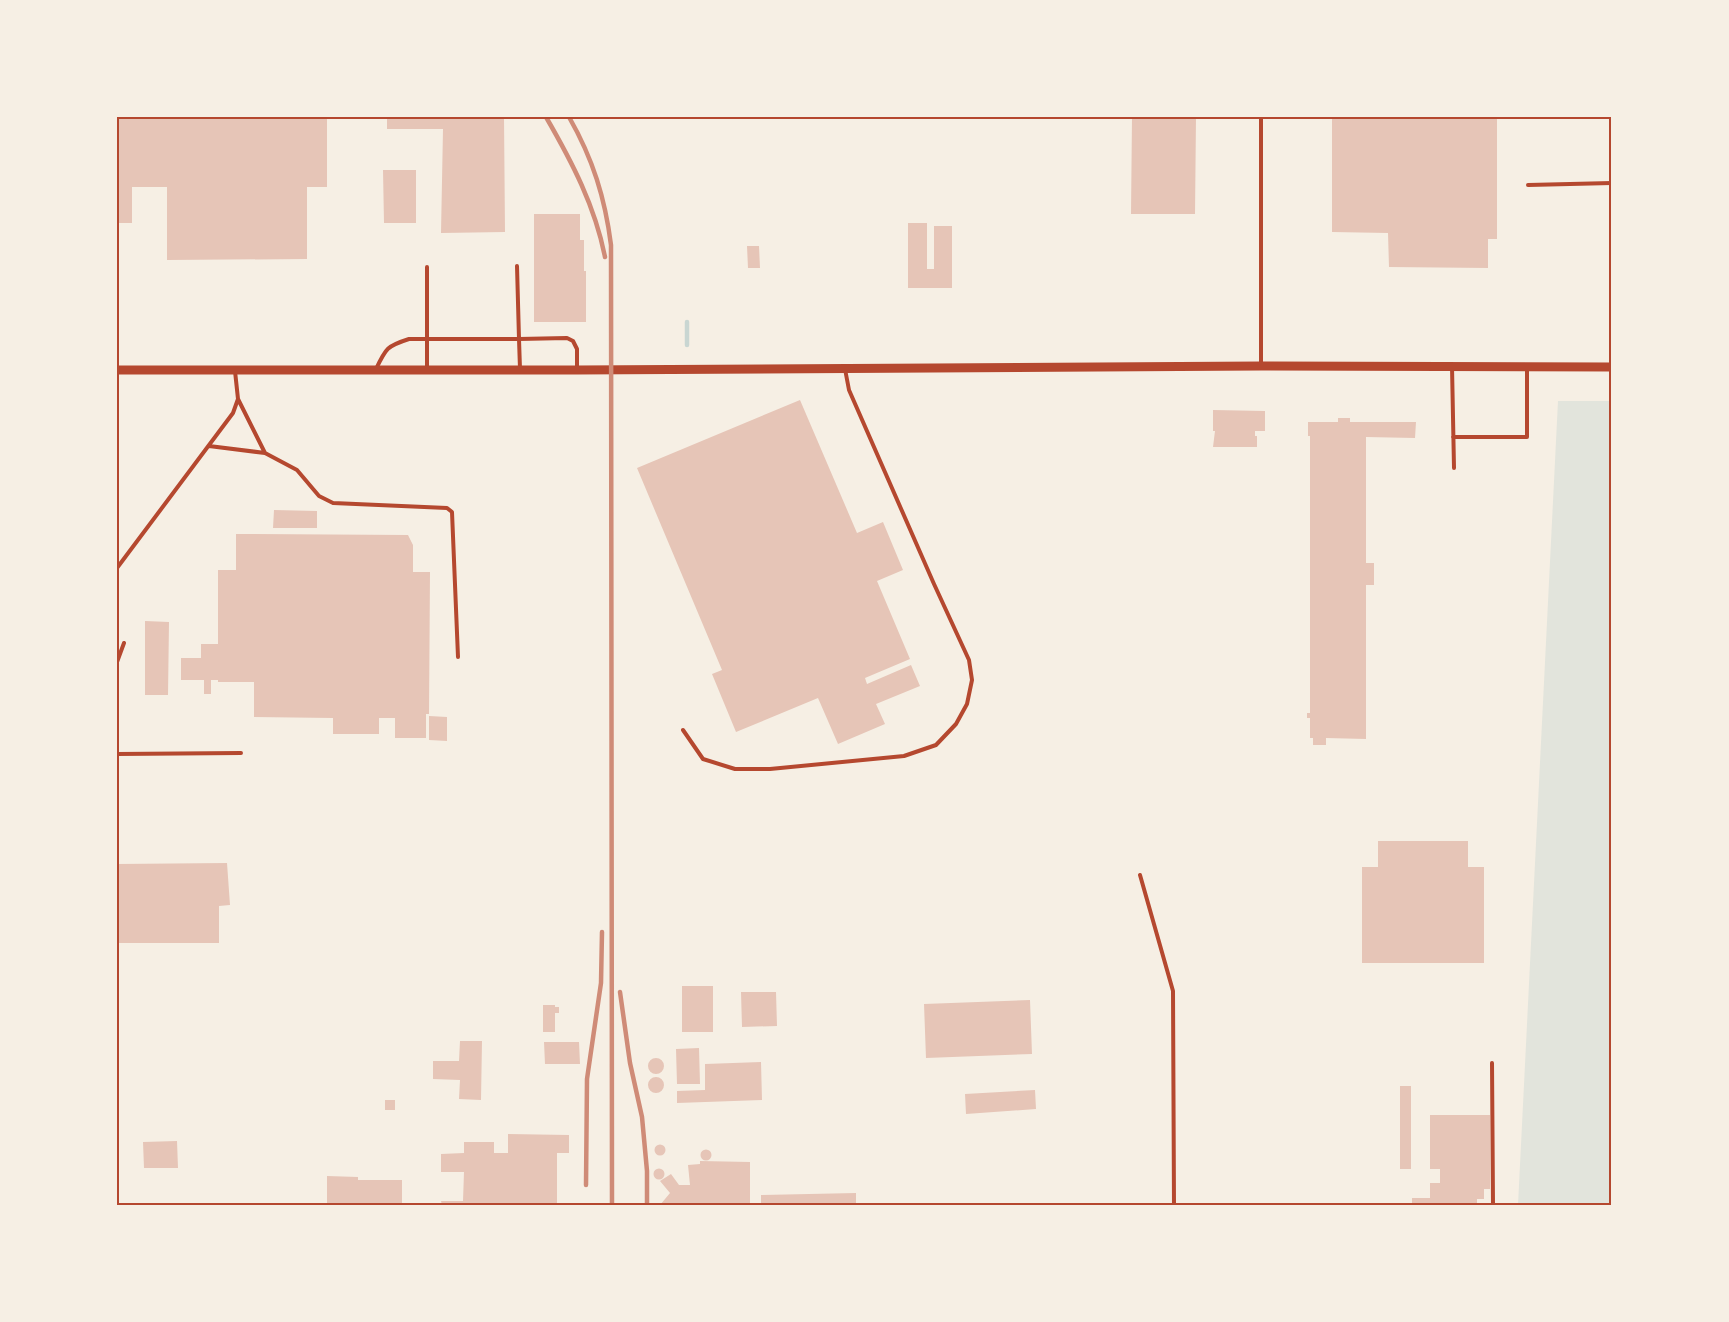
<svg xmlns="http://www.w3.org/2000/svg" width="1729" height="1322" font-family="'Roboto Condensed',sans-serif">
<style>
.green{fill:#e2e4dc}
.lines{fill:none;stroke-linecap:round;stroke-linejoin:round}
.stream{stroke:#c9d6d2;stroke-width:4.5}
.building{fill:#e6c5b7}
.service{stroke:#b5482f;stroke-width:4}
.tertiary{stroke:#b5482f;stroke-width:9}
.rail{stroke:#cf8b77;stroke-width:4.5}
.neatline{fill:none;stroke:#b5482f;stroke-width:2}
</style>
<rect width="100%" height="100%" fill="#f6efe4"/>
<!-- green -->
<path class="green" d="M1558,401h54v804h-94z"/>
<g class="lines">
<!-- stream -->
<path class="stream" d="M687,322v23"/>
</g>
<!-- building -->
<path class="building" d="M117,117h210v70h-20v72l-140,1v-73h-35v36h-15z
M387,117h117l1,115 -64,1 2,-104h-56z
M1132,117h64l-1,97h-64z
M1332,117h165v122h-9v29l-99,-1 -1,-34 -56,-1z
M383,170h33v53h-32z
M534,214h46v26h4v31h2v51h-52z
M908,223h19v46h7v-43h18v62h-44z
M747,246h12l1,22h-12z
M800,400l57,133 26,-11 20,48 -26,11 33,78 -45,19 2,6 44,-19 9,21 -44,18 9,20 -47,20 -20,-46 -82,34 -24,-58 10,-4 -85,-202z
M1213,410l52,1v20h-10v5h2v11h-44l2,-16h-2z
M1338,418h12v4h66l-1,16 -49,-1v126h8v22h-8v154l-40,-1v7h-13v-7h-3v-20h-3v-5h3v-277h-2v-14h30z
M274,510l43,1v17h-44z
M236,534l172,1 5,10v27h17l-1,142h-3v24h-31v-20h-16v16h-46v-16l-79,-1v-35h-36v-2h-7v14h-7v-14h-23v-22h20v-14h17v-74h18z
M145,621l24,1 -1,73h-23z
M429,716l18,1v24l-18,-1z
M1378,841h90v26h16v96h-122v-96h16z
M227,863l3,42 -11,1v37h-102v-79z
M682,986h31v46h-31z
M741,992h35l1,34 -35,1z
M1030,1000l2,54 -106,4 -2,-54z
M543,1005h12v2h4v6h-4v19h-12z
M460,1041h22l-1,59 -22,-1 1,-19 -27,-1v-18h26z
M544,1042h35l1,22h-35z
M699,1048l1,36h-23l-1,-35z
M648 1066a8 8 0 1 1 16 0a8 8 0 1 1-16 0Z
M761,1062l1,38 -85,3v-12l28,-1v-26z
M648 1085a8 8 0 1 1 16 0a8 8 0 1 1-16 0Z
M1400,1086h11v83h-11z
M1035,1090l1,19 -70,5 -1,-20z
M385,1100h10v10h-10z
M1430,1115h60v74h-6v10h-7v6h-65v-7h18v-15h10v-14h-10z
M508,1134l61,1v18h-12v52h-115l-1,-4h22l1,-29h-23v-18l23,-1v-11h30v11h14z
M177,1141l1,27h-34l-1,-26z
M654.5 1150a5.5 5.5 0 1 1 11 0a5.5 5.5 0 1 1-11 0Z
M700.5 1155a5.5 5.5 0 1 1 11 0a5.5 5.5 0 1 1-11 0Z
M700,1161l50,1v43h-90l10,-12 -10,-12 11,-7 8,11h11l-2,-20 12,-1z
M653.5 1174a5.5 5.5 0 1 1 11 0a5.5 5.5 0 1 1-11 0Z
M327,1176l31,1v3h44v25h-75z
M856,1193v12h-95v-10z"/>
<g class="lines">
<!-- service -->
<path class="service" d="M1261,117v248
M1528,185l84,-2
M427,267v101
M1452,366l2,102
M376,369c10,-21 11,-23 33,-30h110l-2,-73
M520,369l-1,-30 48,-1 6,3 4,8v21
M1453,437h74v-70
M209,446l56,7 -27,-54
M265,453l32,17 22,26 14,7 114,5 5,4 6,145
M117,568l116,-155 5,-14 -3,-28
M117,662l7,-19
M683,730l20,29 32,10h35l134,-13 32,-11 20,-21 11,-20 5,-24 -3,-20 -35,-76 -85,-194 -4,-21
M117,754l124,-1
M1140,875l33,116 1,214
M1492,1063l1,142"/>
<!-- tertiary -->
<path class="tertiary" d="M117,370h460l684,-4 351,1"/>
<!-- rail -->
<path class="rail" d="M546,117c26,45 49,89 59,140
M569,117c24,42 36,81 42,128l1,960
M620,992l10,71 12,54 5,54v34
M586,1185l1,-106 14,-96 1,-51"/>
</g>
<!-- border -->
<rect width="1729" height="1322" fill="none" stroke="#f6efe4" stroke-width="237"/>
<rect x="118" y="118" width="1492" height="1086" class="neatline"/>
</svg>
